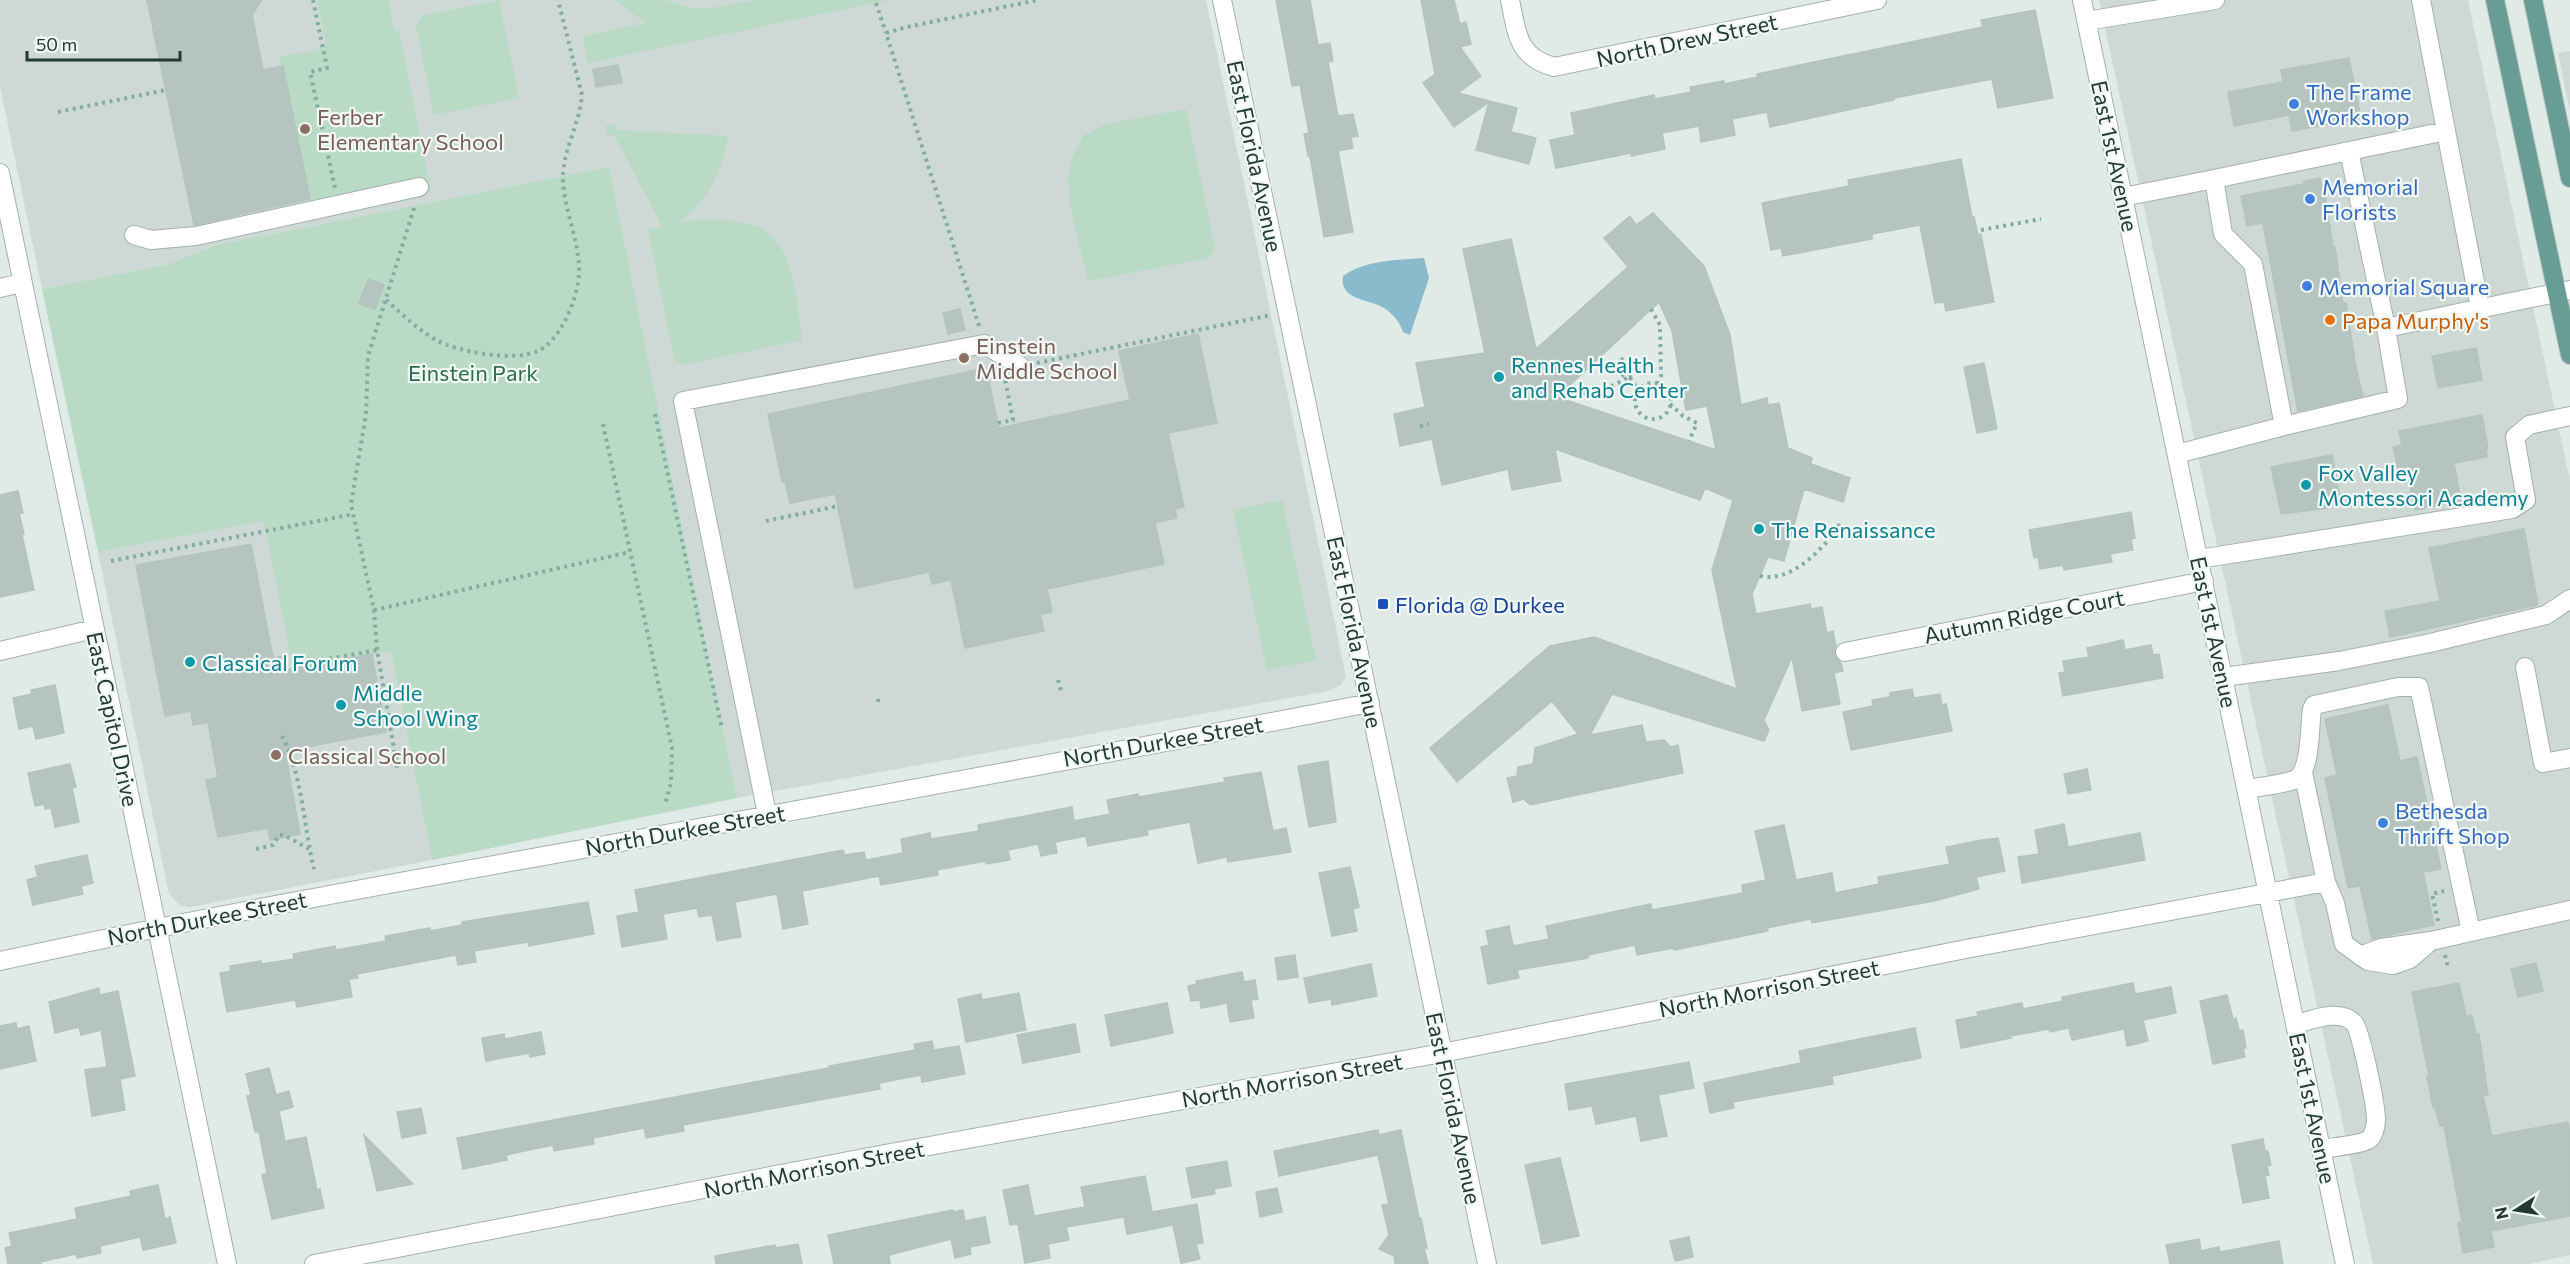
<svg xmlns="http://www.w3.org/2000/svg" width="2570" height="1264" font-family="Commissioner,sans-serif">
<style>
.built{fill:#ced9d5}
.green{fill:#b9dac5}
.water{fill:#8abbcc}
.building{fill:#b5c4bf;stroke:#b3c3be;stroke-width:1.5;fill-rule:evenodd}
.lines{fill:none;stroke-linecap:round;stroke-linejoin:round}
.minor-casing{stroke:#a3b1ad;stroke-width:20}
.major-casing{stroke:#bdc4c2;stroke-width:20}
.path{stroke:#82aca3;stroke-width:4;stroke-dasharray:3 4.5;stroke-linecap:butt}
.minor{stroke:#fff;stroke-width:18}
.major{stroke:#679d94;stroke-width:18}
.shop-dot{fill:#3f7fe0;stroke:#f0f7f4;stroke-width:2}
.education-dot{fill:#8d6e63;stroke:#f0f7f4;stroke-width:2}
.food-dot{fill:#e8710a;stroke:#f0f7f4;stroke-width:2}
.culture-dot{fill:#0f9aa8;stroke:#f0f7f4;stroke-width:2}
.transit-dot{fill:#1a4fb4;stroke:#f0f7f4;stroke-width:2}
.labels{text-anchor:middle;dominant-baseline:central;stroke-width:4.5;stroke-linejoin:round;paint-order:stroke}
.street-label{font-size:22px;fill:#223935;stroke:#f0f7f4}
.shop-label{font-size:22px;fill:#366cbe;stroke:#f0f7f4;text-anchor:start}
.education-label{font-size:22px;fill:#785e54;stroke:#f0f7f4;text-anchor:start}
.food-label{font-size:22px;fill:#c56008;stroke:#f0f7f4;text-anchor:start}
.culture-label{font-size:22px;fill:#0d838f;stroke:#f0f7f4;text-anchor:start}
.park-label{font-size:22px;fill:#2e6d4d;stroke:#f0f7f4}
.transit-label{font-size:22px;fill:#164399;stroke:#f0f7f4;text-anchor:start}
</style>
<rect width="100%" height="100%" fill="#e0eae6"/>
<!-- built -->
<path class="built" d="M0,0h1206l140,677 -5,8 -13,6 -591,107 -128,-630 -393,77 -47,19 -127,25 -42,-202z
M2099,0h369l102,481v774l-41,9h-156z
M2570,51v61l-12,-59z
M358,503l33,148 41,209 -241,47 -11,-1 -11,-12 -71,-342z"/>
<!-- green -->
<path class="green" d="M317,0h72l5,30h5l32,161 -117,25 -35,-159 36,-7 11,-5z
M499,0l20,98 -85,17 -18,-89 8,-11z
M616,0h48l27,8 15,1 49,-9h134l-301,63 -5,-27 62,-13z
M1186,109l29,139 -6,10 -121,23 -18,-75 -2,-27 4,-21 11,-22 23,-12z
M616,124l1,6 111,6c-6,37 -20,64 -49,87 9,-1 19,-4 28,-4 17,1 40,2 55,10 34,18 35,78 40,111l-119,25 -9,-6 -26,-129 14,-4 -48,-91 -7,1 -2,-10z
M609,167l128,631 -305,62 -41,-209 -98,18 -29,-148 -166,31 -56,-263 127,-25 47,-19z
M1282,500l34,160 -49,10 -34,-160z"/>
<!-- water -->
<path class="water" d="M1424,258l5,20 -19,57 -7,-3c-4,-11 -10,-19 -21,-25 -14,-8 -43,-7 -39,-31 22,-16 54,-16 81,-18z"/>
<!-- building -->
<path class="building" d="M147,0h115l-10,15 11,55 20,-4 27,133 -116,26z
M1276,0h34l8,45 12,-2 3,18 -5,1 10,54 15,-2 5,22 -7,1 2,11 -15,3 15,81 -29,5 -14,-81h-2l-4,-22 5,-1 -9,-48 -8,1z
M1421,0h33l6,24 6,-2 5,22 -11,3 21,29 -23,17 59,15 -6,24 25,6 -7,26 -53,-14 13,-48 -35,25 -31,-44 12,-9z
M2035,10l18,88 -55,10 -6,-29 -98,19v2l-124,27 -3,-15 -35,7 3,16 -34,7 -2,-16 -37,7 3,16 -34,7v-3l-75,15 -6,-28 25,-5 -4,-22 83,-18 1,4 36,-7 -1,-5 34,-6v3l34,-7 -1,-3 226,-47 -2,-7z
M2349,58l12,60 -69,13 -3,-16 -55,11 -6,-34 55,-10 -2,-12z
M618,65l4,18 -26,4 -3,-18z
M1961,159l11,58h2l4,18 3,-1 13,68 -48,9 -2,-9 -9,1 -15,-78 -48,9v5l-89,17 -2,-8 -10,2 -9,-47 87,-17 -1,-6z
M2320,178l3,15h2l8,54h2l8,57 3,-1 10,65 7,28 -65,15 -35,-188 -16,3 -6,-30 63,-12v-3z
M1653,213l51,53 26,69 11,70 26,-7 1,7 11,-2 9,45 24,10 -1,6 39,14 -7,24 -39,-13 -20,72 -16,-4 -16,37 4,20 54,-10 1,5 11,-2 5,26 6,-2 3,15 -2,9 7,8 2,8 -9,2 6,31 -38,7 -10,-54 -28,63 5,10 -5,11 -152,-47 -22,41 52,-10 4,17 18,-2 7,7 7,-2 5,28 -153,32 -6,-6 -11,3 -6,-24 10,-2 1,-9 15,-3 2,-16 43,-14 -26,-33 -95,81 -27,-34 120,-102 44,-9 143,52 -25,-119 21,-70 -28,-12 -5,12 -145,-51 6,32 -49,9 -4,-21 -66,16 -10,-46 -32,7 -6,-32 31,-7 -9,-44 69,-10 -22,-104 48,-10 25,110 92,-82 -24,-29 26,-22 6,9zM1659,302l13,29 14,79 21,-4 9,44 -159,-53z
M368,279l16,6 -9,24 -16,-5z
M960,309l5,21 -17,4 -5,-21z
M1198,334l19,89 -49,10 16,74 -9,2 2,9 -22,5 9,41 -117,25 5,23 -12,2 4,17 -79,17 -14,-68 -19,4 -3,-12 -74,16 -20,-94 -45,9 -5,-22 -3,1 -14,-68 218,-46 13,60 131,-28 -11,-49z
M2476,348l6,32 -44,8 -6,-32z
M1984,363l13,66 -20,4 -13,-66z
M2482,415l6,34h-2l1,8 -33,6 7,38 -46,9 -8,-39 -8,2 -6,-26 9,-2 -3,-14z
M2332,455l9,47 -14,3 1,3 -47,6 -10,-47z
M18,491l5,22h-4l5,21 -2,1 12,55 -34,7v-102z
M2131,512l4,26 -4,1 2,11 -23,4 2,8 -48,8 -1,-5 -23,4 -2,-12 -4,1 -5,-28z
M2524,529l14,76 -148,32 -5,-26 55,-10 -11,-53z
M251,544l22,114 10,-2 2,14 87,-16 14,78 -101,19 15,83 -30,6 -2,-12 -50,9 -12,-57 12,-2 -10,-56 -15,3 -2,-14 -26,5 -29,-151z
M2123,640l2,10 26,-5 2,10 6,-1 4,24 -100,18 -4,-23 6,-1 -2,-11 26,-4 -2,-9z
M55,685l9,48 -28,6 -3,-13 -14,3 -6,-31 19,-4 -1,-4z
M1912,689l2,9 26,-4 2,11 4,-1 6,27 -101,19 -8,-38 30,-6 -1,-6 18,-3v-4z
M2388,705l12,56 17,-4 24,112 -18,3 11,53 -62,14 -12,-53 -12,2 -23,-110 12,-3 -12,-56z
M1328,761l8,61 -27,5 -11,-61z
M70,764l6,23 -4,1 7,34 -24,5 -4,-19 -6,1 -1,-5 -9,2 -7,-33z
M2087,769l4,21 -23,4 -4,-20z
M1261,772l12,59 13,-3 5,24 -63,10 -1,-5 -29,6 -8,-41 -43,8 1,5 -60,11 -2,-10 -31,6 2,11 -16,3 -3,-12 -30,6 2,10 -24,4 -1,-3 -48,9 1,5 -57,10 -2,-9 -77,15 6,33 -25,5 -6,-35 -42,8 6,35 -24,4 -5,-26 -13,2 -2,-9 -34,6 4,25 -45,8 -5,-31 22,-4 -4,-22 208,-40 2,5 19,-3 2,8 37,-7 -2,-14 29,-6 1,6 48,-8 -1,-6 94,-18 2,14 36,-7 -3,-14 31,-6 1,3 86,-15 -1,-4z
M2064,824l4,23 72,-14 5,27 -123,23 -4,-26 21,-3 -4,-24z
M1784,825l12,55 36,-7 3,20 44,-9 -1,-7 72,-13 -4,-17 36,-7 16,-2 7,33 -29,6 3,12 -45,12 -122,22 -1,-4 -44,9 1,3 -94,19v-2l-37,7 -2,-10 -47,10v3l-71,12 2,8 -31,6 -7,-37 8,-2 -3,-14 23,-5 4,20 36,-7 -3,-13 105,-22 1,6 91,-17 -1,-8 24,-5 -11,-49z
M87,855l6,28 -12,3 2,8 -50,11 -6,-25 11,-3 -3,-11z
M1350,867l9,40 -6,2 4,22 -25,5 -13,-63z
M588,902l6,32 -65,12 -1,-4 -54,9 2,11 -18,3 -2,-10 -99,19 1,4 -9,1 3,18 -55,10 -2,-7 -68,12 -7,-39 11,-2 -1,-5 31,-5 1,3 32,-5 -1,-5 42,-8 1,4 50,-9 -1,-5 45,-8v3l32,-6v-3z
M1295,955l3,22 -20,3 -3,-22z
M2536,963l7,28 -25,6 -7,-28z
M1371,964l6,32 -45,9 -1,-6 -22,4 -5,-25z
M1242,972l2,10 11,-2 3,19 -7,1 3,18 -24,4 -3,-19 -26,5 -1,-8 -9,1 -3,-15 9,-2 -1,-3z
M2133,983l2,11 36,-7 5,26 -33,7 5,21 -21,5 -3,-17 -52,11 -3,-12 -19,4 -1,-3 -39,7 1,2 -50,10 -5,-28 22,-4 -1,-4 45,-9 1,6 40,-8 -1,-4z
M2459,983l7,33 6,-1 4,19h3l9,61 -5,1 9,40 76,-14 2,10v84l-79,15 3,16 -31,6 -5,-30 4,-1 -18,-96h-4l-5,-20 -2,1 -6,-30 2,-1 -17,-84z
M99,988l1,7 18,-4 17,85 -15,3 5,31 -33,6 -7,-46 22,-3 -6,-37 -20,5 -2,-8 -24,6 -6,-31z
M1019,993l7,37 -60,12 -8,-43 23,-5 1,6z
M2227,995l6,24 3,-1 3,13 4,-1 3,18h-3l2,9 -32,7 -13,-63z
M1167,1003l6,30 -62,13 -6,-31z
M16,1023l1,6 12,-3 7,35 -36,8v-43z
M1075,1024l5,28 -57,11 -6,-28z
M1915,1028l6,30 -89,18 1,8 -100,18 1,6 -24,5 -6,-30 97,-20 -2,-12z
M541,1032l4,22 -15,3 -1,-4 -43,8 -4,-23 22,-4 1,5z
M932,1041l2,9 25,-4 6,28 -43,8 -1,-7 -42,8 1,6 -197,36 1,6 -38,7 -2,-10 -51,10 1,6 -40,7 -1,-6 -47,10 1,5 -44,9 -6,-31 372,-70v-2l86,-16 -1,-6z
M1689,1062l5,26 -36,7 9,41 -26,5 -5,-25 -40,8 -4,-18 -23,4 -4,-26z
M269,1068l7,27 13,-4 4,16 -14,4 6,30 21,-4 11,53 3,-1 4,19 -52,11 -10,-44 5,-2 -8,-41h-4l-8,-36 4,-1 -5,-21z
M421,1108l5,25 -24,5 -5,-26z
M1378,1130l1,5 22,-5 18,88h2l6,30h-3l4,16h-33l-1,-8 -15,-7 10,-14 -7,-30 7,-1 -11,-49 -99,21 -5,-25z
M364,1135l49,49 -36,7z
M2263,1139l2,12h3l3,14 -4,1 2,9 -4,1 4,22 -26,5 -11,-58z
M1560,1158l19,78 -37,8 -17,-79z
M1227,1161l4,25 -17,3 1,5 -23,4 -6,-30z
M1145,1176l7,36 45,-8 6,39 -7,1 4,15 -19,4 -8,-38 -46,9 -3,-17 -58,10 3,13 -21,4 2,14 -25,5 -7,-39 -8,1 -7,-35 25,-5 6,31 51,-9 -4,-20z
M158,1185l7,34 5,-2 6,26 -33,7 -3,-13 -40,9 1,7 -24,5 -1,-4 -36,8 1,2h-33l-3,-16 7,-2 -3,-13 68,-14 -2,-11 56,-12 -1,-5z
M1277,1188l5,24 -22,5 -4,-25z
M953,1210v2l10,-2 2,11 20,-4 5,26 -20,4 1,7 -16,4 -4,-19 -62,16 1,9h-56l-6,-29z
M1689,1237l4,20 -18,4 -5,-20z
M2199,1239l2,12 18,-4 1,5 59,-11 4,23h-113l-4,-19z
M798,1244l4,20h-86l-1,-8 60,-11 1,3z"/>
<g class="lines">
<defs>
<path id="minor" d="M1222,0l265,1264
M1510,0c7,33 7,57 44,67l323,-67
M2082,0l263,1264
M2421,0l25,131 -97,20 37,177 184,-38
M2086,21l129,-21
M2446,131l34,177
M0,173l227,1091
M2123,197l91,-18
M134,235l17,5 45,-4 223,-49
M0,288l22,-5
M2284,426l114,-27 -12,-71
M2177,454l107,-28 -31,-162 -30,-30 -9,-55 135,-28
M2199,559l313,-50 14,-9 -11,-63 14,-12 41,-9
M0,651l94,-22
M1845,652l359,-71
M2525,667l18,96 27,-5
M2224,677l115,-16 91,-18 116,-28 24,-16
M2303,772l23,110
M767,814l-84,-413 301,-57 36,22
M2471,932l99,-22
M2360,956l21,-8 50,-7
M0,961c210,-46 421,-83 633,-121 246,-45 492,-89 737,-137
M2296,1024c16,-4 44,-16 58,-1 7,8 22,83 22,96 0,7 -2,17 -8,21 -9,5 -35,7 -46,9
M314,1264l571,-110 557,-101 529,-105 355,-66 9,21 9,41 24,17 25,4 17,-6 21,-18 40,-9 -52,-245h-21l-84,18 -2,4c-3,18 0,64 -18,71 -14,5 -32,6 -47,9"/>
<path id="major" d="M2495,0l75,355
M2533,0l37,178"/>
</defs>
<!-- minor casing -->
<use href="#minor" class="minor-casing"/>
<!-- major casing -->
<use href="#major" class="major-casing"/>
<!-- path -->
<path class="path" d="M313,0l14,68 -17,4 25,116
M876,3l10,30
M58,112l108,-22
M1981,230l60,-11
M386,300c16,14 31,29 50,40 22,12 77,22 102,11 23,-11 40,-53 41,-78 1,-31 -15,-62 -16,-94 -1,-28 17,-55 19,-84l-24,-95
M1651,309l9,16 1,51 -3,7
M979,326l-93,-293 21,-6 131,-27
M1618 367a9 9 0 1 1 18 0a9 9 0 1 1-18 0Z
M1037,363l234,-48
M1635 401a18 18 0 1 1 36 0a18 18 0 1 1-36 0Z
M1567,396c20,-4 45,-6 62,-20l9,14
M1670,404l13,12 14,7 -8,18
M655,414l67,315
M998,423l15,-3 -8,-41
M603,424l69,324 -1,35 -6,22
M1420,426l9,-2
M766,521l72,-15
M111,561l243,-47
M1760,576c31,8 67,-30 81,-54
M374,610l256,-58
M377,650l-3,-40 -23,-106 15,-90 2,-58 47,-151
M285,667l92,-17 21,122
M1058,680l3,11
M878,699l1,7
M282,736c20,37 22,92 32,133
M256,849l17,-4 6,-10h5l25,14
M2438,921l-6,-27 12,-3
M2445,955l3,12"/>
<!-- minor -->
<use href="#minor" class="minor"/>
<!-- major -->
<use href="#major" class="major"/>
</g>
<!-- markers -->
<g class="shop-dot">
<circle cx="2294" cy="104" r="6"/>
<circle cx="2310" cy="199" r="6"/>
<circle cx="2307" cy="286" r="6"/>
<circle cx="2383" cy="823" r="6"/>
</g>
<g class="education-dot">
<circle cx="305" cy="129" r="6"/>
<circle cx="964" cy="358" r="6"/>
<circle cx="276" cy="755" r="6"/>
</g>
<circle class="food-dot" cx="2330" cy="320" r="6"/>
<g class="culture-dot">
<circle cx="1499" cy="377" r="6"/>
<circle cx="2306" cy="485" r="6"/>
<circle cx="1759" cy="529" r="6"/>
<circle cx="190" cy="662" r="6"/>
<circle cx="341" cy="705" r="6"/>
</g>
<rect class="transit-dot" x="1377" y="598" width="12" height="12" rx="3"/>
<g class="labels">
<!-- street labels -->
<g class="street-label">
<text transform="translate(1687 40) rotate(-12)">North Drew Street</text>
<text transform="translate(1255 156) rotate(78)">East Florida Avenue</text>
<text transform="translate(2115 156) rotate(78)">East 1st Avenue</text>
<text transform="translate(2024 616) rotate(-11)">Autumn Ridge Court</text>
<text transform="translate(1355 632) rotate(78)">East Florida Avenue</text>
<text transform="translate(2214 632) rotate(78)">East 1st Avenue</text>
<text transform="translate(113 719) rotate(78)">East Capitol Drive</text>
<text transform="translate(1163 741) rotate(-10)">North Durkee Street</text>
<text transform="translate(685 830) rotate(-10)">North Durkee Street</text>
<text transform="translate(207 918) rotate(-11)">North Durkee Street</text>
<text transform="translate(1769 988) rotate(-11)">North Morrison Street</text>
<text transform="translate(1292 1080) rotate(-10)">North Morrison Street</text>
<text transform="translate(1454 1108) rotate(78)">East Florida Avenue</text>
<text transform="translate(2313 1108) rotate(78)">East 1st Avenue</text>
<text transform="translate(814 1169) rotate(-11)">North Morrison Street</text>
</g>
<!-- shop labels -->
<g class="shop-label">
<text x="2306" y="91">The Frame<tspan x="2306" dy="25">Workshop</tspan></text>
<text x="2322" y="186">Memorial<tspan x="2322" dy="25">Florists</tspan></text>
<text x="2319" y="286">Memorial Square</text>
<text x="2395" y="810">Bethesda<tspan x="2395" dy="25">Thrift Shop</tspan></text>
</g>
<!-- education labels -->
<g class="education-label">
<text x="317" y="116">Ferber<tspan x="317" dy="25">Elementary School</tspan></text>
<text x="976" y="345">Einstein<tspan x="976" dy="25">Middle School</tspan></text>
<text x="288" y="755">Classical School</text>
</g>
<!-- food labels -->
<g class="food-label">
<text x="2342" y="320">Papa Murphy's</text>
</g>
<!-- culture labels -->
<g class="culture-label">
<text x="1511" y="364">Rennes Health<tspan x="1511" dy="25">and Rehab Center</tspan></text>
<text x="2318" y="472">Fox Valley<tspan x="2318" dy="25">Montessori Academy</tspan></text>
<text x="1771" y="529">The Renaissance</text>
<text x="202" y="662">Classical Forum</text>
<text x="353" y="692">Middle<tspan x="353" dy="25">School Wing</tspan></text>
</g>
<!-- park labels -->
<g class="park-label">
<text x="473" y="372">Einstein Park</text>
</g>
<!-- transit labels -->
<g class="transit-label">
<text x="1395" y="604">Florida @ Durkee</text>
</g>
</g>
<!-- north arrow -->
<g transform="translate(2516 1210) rotate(258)" stroke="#f0f7f4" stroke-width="4.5" paint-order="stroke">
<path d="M0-4.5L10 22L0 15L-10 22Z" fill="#223935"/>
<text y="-9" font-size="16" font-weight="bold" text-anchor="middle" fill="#223935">N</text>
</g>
<!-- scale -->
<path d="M27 51v9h153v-9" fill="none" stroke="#223935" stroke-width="3"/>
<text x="36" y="51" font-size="18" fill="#223935" stroke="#f0f7f4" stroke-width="4.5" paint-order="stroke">50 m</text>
</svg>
